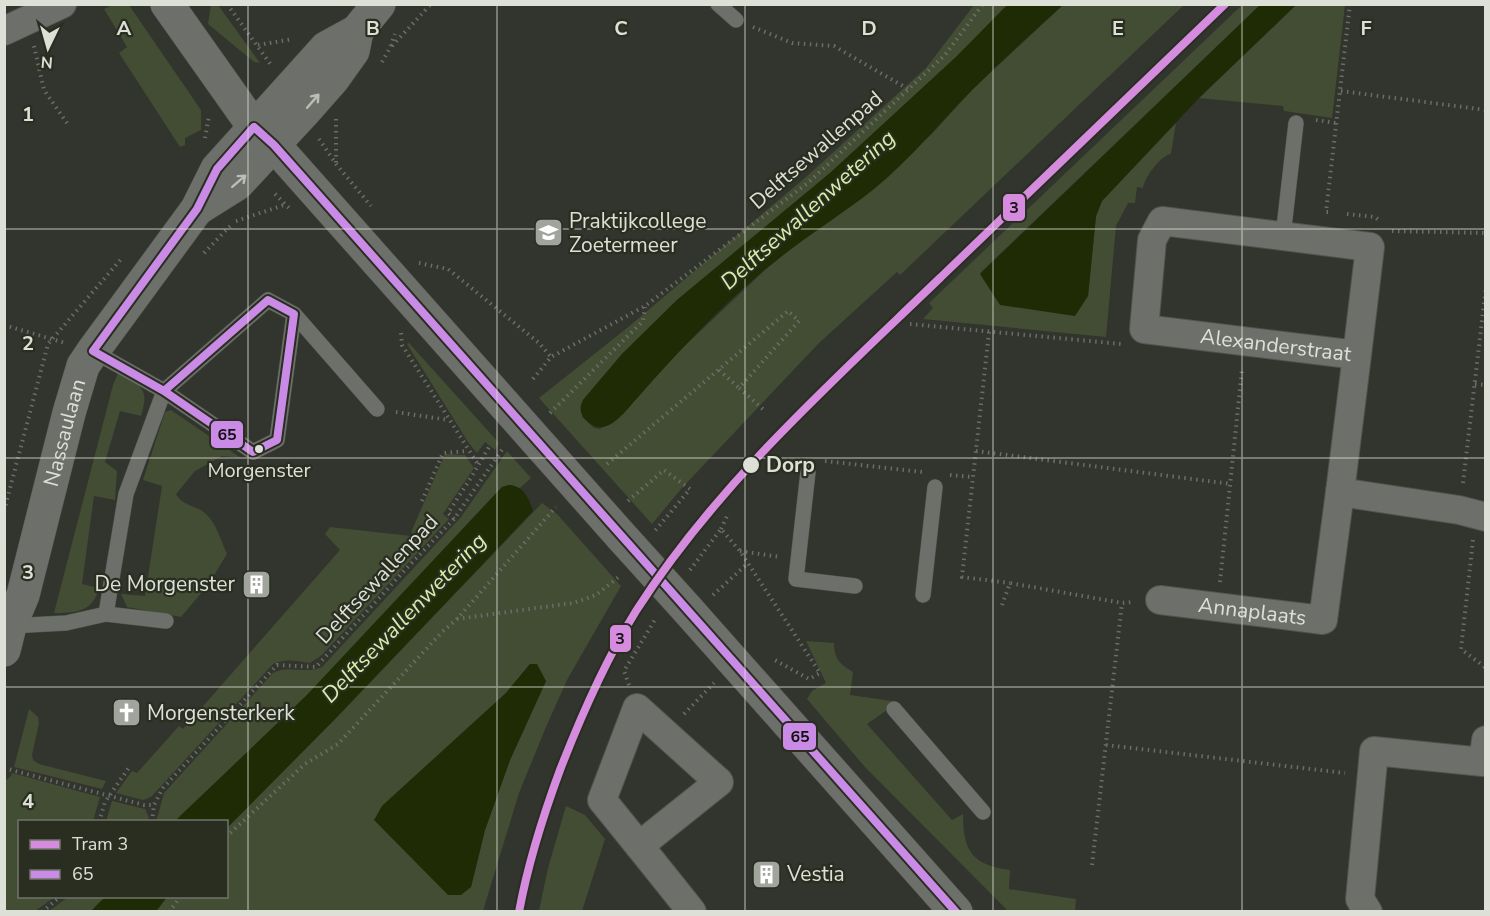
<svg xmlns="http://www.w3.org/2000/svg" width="1490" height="916" font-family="'Nunito Sans',sans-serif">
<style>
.green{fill:#434d33;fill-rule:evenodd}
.water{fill:#1f2b04}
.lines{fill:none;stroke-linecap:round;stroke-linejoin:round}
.lane-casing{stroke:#51534d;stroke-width:16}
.street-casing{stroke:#51534d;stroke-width:30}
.secondary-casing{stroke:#51534d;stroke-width:34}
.path{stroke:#6b6d68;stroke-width:4;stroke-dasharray:1.5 4.5;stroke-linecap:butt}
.lane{stroke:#6d6f6a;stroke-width:15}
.street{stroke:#6d6f6a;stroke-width:28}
.secondary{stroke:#6d6f6a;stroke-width:33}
.secondary-bridge-casing{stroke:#51534d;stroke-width:34;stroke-linecap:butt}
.path-bridge{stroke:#6b6d68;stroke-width:4;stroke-dasharray:1.5 4.5;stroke-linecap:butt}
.secondary-bridge{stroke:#6d6f6a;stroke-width:33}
.bus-1-casing{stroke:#292e20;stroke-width:12}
.bus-1{stroke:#ca8be6;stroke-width:8}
.tram-1-casing{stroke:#292e20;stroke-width:12}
.tram-1{stroke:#d68cde;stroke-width:8}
.oneway{stroke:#bbbeb6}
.grid{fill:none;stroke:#dce0d7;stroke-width:1.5;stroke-opacity:0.55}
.bus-dot{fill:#dce0d7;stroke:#292e20;stroke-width:2}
.labels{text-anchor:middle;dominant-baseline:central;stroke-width:4.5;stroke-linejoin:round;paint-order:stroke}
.bus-label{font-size:20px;fill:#dce0d7;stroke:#292e20}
.street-label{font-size:21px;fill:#dce0d7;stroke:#292e20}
.poi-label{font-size:21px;fill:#dce0d7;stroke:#292e20;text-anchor:start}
.stop-label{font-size:21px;font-weight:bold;fill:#dce0d7;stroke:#292e20;text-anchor:start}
.water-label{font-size:22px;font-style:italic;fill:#d5efa6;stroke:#292e20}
.grid-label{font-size:20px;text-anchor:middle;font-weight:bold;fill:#dce0d7;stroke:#292e20;stroke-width:4.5;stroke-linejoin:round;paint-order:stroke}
.line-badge{stroke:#292e20;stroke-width:2}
.pale-badge-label{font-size:16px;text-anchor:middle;font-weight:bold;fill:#111}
</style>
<rect width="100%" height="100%" fill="#32342e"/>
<!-- green -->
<path class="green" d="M115,4l14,1 72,105v20l-16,8v7l-5,2 -61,-94 8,-6 -23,-38z
M211,5h7l42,58 -6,-1 -46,-38z
M974,5h34l-52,52 -126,116 -153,127 -55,54 -39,46 -1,17 12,11 6,1 23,-15 51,-58 91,-86 166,-135 41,-45 91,-85h121l-284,270 -3,-3 -78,71 -138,146 -29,35 -113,-126 88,-70 179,-151 120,-109z
M1242,5h18l-280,268 108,23 8,-80 6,-15 74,-78 -5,31c-11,2 -26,23 -28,34l-6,-1 -2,16h-7l-12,23 -10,111 -183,-18 10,-11 -4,-5z
M1296,5h49l-13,113 -48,-7 -1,-5 -84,-8z
M409,343l90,100 -4,7 -10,-8 -8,11 -9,-11 -61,-98z
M118,373c23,15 32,13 23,43l-21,-5 -15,51 12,9 -2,29 -21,-4 -12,88 17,4c-6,24 -23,25 -45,25l59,-228z
M171,410l70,48 -19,-2 -27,15 -19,23c7,13 22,11 31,21 10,10 14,26 20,39l-19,31 -27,32 -54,-10 -6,-13 24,2 17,-110 -19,-6 22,-68z
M507,451l24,27 -11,10 -10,-3 -8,2 -196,209 -131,125 -19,1 8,-29 109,-120c16,-9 32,2 49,-6l139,-150z
M445,454l20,1 9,13 -31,46 6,5 -127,136 -12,8c-13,-2 -24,-5 -37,1l-122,133 -8,3 -27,-7 16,-22 5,2 42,-47 4,3 157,-179 -15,-16 5,-7 81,9 1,-6z
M542,503l15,11 64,72 -54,94 -21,47 -27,66 -36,118 -327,1 11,-15 59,-1 1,-68 110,-111zM530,664l16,17 -36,79 -25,70 -14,57 -89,-81 124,-113z
M806,641l28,2c0,16 6,21 19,29l-3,23 42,6 2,4 -27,19 85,96 11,-6c0,37 9,51 47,56l-1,19 67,10 -1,12h-67l-144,-145 -57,-67 5,-8 14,-8z
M29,709l9,8 1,6 -7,32 1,5 6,4 67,17 -4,8 -88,-22z
M12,773l88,24 -7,24 -73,1v74l35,1 -20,14h-30v-130l6,-5z
M112,801l33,8 4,9 -2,3h-41z
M566,806l19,9 20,24 -23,72h-43l9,-43z
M68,897v-1l37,1 -14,14h-42z"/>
<!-- water -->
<path class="water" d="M1008,4l55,1c-30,27 -61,55 -90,84 -33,33 -62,70 -99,100 -34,27 -72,50 -106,78 -47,39 -89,84 -129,129 -14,15 -33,45 -53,24 -6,-6 -7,-12 -3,-20l39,-46 55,-54 153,-127 126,-116z
M1260,5h36l-97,93 -97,103 -6,15 -8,80 -13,20 -75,-11 -20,-31z
M509,485c15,1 20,14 24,26l-196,206 -110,111 -1,-6 -51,-1 131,-125 196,-209z
M530,664h7l9,17 -36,79 -25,70 -14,57 -10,8h-13l-74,-75 8,-14 124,-113z
M105,897v-1l62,1 -11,14h-65z"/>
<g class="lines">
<defs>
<path id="lane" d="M718,4l18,16
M1283,236l13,-113
M93,351l71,40 89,61 24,-12 17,-126
M808,472l-12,107 59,7
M923,595l12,-108
M106,614l20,-120 38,-103 104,-91 26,14 83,95
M10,626l56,-3 40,-9 60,7
M894,709l89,103"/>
<g id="street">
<path d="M4,31l58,-27"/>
<path id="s1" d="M1357,355l13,-108 -208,-26 -10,19 -8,89 213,26 -17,137 119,18 27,7"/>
<path id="s2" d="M1160,600l163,20 17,-128"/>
<path d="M639,846l80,-64 -82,-74 -35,92c30,37 60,74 90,112"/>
<path d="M1368,912l-8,-13 14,-148 109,11 3,-22"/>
</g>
<g id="secondary">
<path d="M167,4l87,123 20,18 347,391"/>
<path d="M197,209l40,-25 66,-71 30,-34 20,-28 4,-20"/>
<path d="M687,609l269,303"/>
<path id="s3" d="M4,650l6,-24 13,-31 46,-182 14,-47 10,-15 104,-142 20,-40 109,-121 31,-17 22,-27"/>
</g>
</defs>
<!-- lane casing -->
<use href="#lane" class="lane-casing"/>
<!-- street casing -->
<use href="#street" class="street-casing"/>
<!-- secondary casing -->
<use href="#secondary" class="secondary-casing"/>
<!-- path -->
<path class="path" d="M227,4l44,61
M753,27l39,16 42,3 74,43
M258,45l35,-6
M34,46l10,44 25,36
M392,46l39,-42
M382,62l8,-14 5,-14
M1341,91l145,19
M336,119v44
M1316,120l20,3
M205,138l4,-22
M319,139l17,25 35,42
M275,194l14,14
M1328,212h-2l24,-208
M1347,214l28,3 5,4
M236,221l48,-16
M1392,231l94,2
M204,253l28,-29
M419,263l29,6 91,74 12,14
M910,324l211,20
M4,325l61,18
M989,332l-27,245 48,6
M401,333l1,12 77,121
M719,370l20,18
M533,379l18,-22 94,-51 164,-124 136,-127 38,-51
M1475,384l11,1
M396,412l52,8
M550,413l93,-92 2,-14
M976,451l255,33
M825,461l97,11
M607,464l181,-153 11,10 -60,67 25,22
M950,475l23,2
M1463,483l23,-197
M422,501l21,-48 25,-2
M628,501l36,-31 26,19 -36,43
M4,511l44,-167 74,-86
M454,519l-6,-6 24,-37 17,-29
M721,529l6,-13
M1473,540l-12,109 25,19
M740,551l40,6
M690,570l31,-41 19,22 80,122 -11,6 -36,-20
M1220,582l22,-213
M713,595l35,-32
M1002,605l8,-22 112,20 11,-1
M457,619l116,-16 23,-8 24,-19
M629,685l-5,-14 32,-53
M684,714l30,-31
M1106,745l239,28
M4,768l140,37h10
M152,822l2,-17 9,-17 114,-123 39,2 86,-94 52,-54 50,-72
M226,837l79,-73 33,-20 104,-112 15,-13 99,-112
M1092,865l30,-262
M42,912l19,-16
M169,912l12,-16"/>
<!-- lane -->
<use href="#lane" class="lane"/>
<!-- street -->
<use href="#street" class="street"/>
<!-- secondary -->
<use href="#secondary" class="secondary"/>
<defs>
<path id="secondary-bridge" d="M621,536l66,73"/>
</defs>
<!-- secondary-bridge casing -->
<use href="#secondary-bridge" class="secondary-bridge-casing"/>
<!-- path-bridge -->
<path class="path-bridge" d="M99,822l6,-20 25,-36"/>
<!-- secondary-bridge -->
<use href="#secondary-bridge" class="secondary-bridge"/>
<defs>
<path id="bus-1" d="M268,300l26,14 -17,126 -24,12 -89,-61z
M164,391l-71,-40 104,-142 20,-40 37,-42 20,18 682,767"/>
</defs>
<!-- bus-1 casing -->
<use href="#bus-1" class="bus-1-casing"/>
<!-- bus-1 -->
<use href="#bus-1" class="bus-1"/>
<defs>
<path id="tram-1" d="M519,912c9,-49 24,-96 41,-142 21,-54 45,-109 76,-159 82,-128 196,-229 305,-334 95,-91 190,-182 284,-273"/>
</defs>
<!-- tram-1 casing -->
<use href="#tram-1" class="tram-1-casing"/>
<!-- tram-1 -->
<use href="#tram-1" class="tram-1"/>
</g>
<!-- one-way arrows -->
<defs><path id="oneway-shaft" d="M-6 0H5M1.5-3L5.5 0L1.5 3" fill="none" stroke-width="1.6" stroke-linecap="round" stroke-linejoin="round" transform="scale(1.5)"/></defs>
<g class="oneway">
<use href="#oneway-shaft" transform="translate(313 101) rotate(-49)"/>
<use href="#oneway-shaft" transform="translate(239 181) rotate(-41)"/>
</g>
<!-- grid -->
<path class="grid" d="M248,4v908M497,4v908M745,4v908M993,4v908M1242,4v908M4,229h1482M4,458h1482M4,687h1482"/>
<!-- icons -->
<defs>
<symbol id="school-square" viewBox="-11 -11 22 22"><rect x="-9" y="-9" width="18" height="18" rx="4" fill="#a0a49c" stroke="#292e20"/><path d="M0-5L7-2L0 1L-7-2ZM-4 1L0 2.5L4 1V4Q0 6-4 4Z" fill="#fff"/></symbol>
<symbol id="building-square" viewBox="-11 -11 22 22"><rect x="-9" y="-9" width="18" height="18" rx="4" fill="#a0a49c" stroke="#292e20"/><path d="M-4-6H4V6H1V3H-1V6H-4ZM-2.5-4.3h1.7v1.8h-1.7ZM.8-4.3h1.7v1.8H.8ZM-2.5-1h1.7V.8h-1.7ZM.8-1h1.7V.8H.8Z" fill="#fff"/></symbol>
<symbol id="church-square" viewBox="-11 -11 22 22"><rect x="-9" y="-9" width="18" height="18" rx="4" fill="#a0a49c" stroke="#292e20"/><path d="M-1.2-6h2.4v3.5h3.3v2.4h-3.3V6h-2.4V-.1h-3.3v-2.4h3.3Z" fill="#fff"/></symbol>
</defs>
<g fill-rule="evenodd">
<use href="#school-square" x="532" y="216" width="33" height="33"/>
<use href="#building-square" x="240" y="568" width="33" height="33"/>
<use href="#church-square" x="110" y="696" width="33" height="33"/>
<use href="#building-square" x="750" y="858" width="33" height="33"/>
</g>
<!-- markers -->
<g class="bus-dot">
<circle cx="259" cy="449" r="5"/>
<circle cx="751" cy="465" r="9"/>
</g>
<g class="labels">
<!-- bus labels -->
<g class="bus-label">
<text x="259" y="470">Morgenster</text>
</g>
<!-- street labels -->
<g class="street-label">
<text transform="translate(816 150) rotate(-41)">Delftsewallenpad</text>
<text stroke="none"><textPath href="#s1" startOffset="562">Alexanderstraat</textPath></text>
<text stroke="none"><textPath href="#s3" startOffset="226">Nassaulaan</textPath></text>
<text transform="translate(377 579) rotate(-47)">Delftsewallenpad</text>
<text stroke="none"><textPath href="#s2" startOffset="93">Annaplaats</textPath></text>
</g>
<!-- poi labels -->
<g class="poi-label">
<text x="569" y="221">Praktijkcollege<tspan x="569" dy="24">Zoetermeer</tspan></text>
<text x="235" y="584" text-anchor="end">De Morgenster</text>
<text x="147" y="713">Morgensterkerk</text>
<text x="787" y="874">Vestia</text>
</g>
<!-- stop labels -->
<g class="stop-label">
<text x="766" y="465">Dorp</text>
</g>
<!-- water labels -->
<g class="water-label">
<text transform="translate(808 210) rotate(-42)">Delftsewallenwetering</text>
<text transform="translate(404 618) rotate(-46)">Delftsewallenwetering</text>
</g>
</g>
<g class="grid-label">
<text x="124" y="35">A</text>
<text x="373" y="35">B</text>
<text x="621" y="35">C</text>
<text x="869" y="35">D</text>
<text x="1118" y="35">E</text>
<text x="1366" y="35">F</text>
<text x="28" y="121">1</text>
<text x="28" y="350">2</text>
<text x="28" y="579">3</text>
<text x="28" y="808">4</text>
</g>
<g class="line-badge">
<rect x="1002" y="193" width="24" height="29" rx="6" fill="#d68cde"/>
<rect x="210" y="420" width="34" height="29" rx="6" fill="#ca8be6"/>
<rect x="609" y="624" width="23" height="29" rx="6" fill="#d68cde"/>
<rect x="782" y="722" width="35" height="29" rx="6" fill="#ca8be6"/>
</g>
<g class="pale-badge-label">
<text x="1014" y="213">3</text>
<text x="227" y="440">65</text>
<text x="620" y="644">3</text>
<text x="800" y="742">65</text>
</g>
<!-- border -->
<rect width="1490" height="916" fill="none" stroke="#dce0d7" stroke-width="12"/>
<!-- legend -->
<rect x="18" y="820" width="210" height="78" fill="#292e20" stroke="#717569" stroke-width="1.5"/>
<rect x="30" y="840" width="30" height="9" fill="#d68cde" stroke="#717569" stroke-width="1.5"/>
<text x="72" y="850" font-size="18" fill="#dce0d7">Tram 3</text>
<rect x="30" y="870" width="30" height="9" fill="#ca8be6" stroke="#717569" stroke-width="1.5"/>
<text x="72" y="880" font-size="18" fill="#dce0d7">65</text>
<!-- north arrow -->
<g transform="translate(48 48) rotate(185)" stroke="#292e20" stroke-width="4.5" paint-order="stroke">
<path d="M0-4.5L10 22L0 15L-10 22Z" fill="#dce0d7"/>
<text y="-9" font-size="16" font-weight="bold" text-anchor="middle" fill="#dce0d7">N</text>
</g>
</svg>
